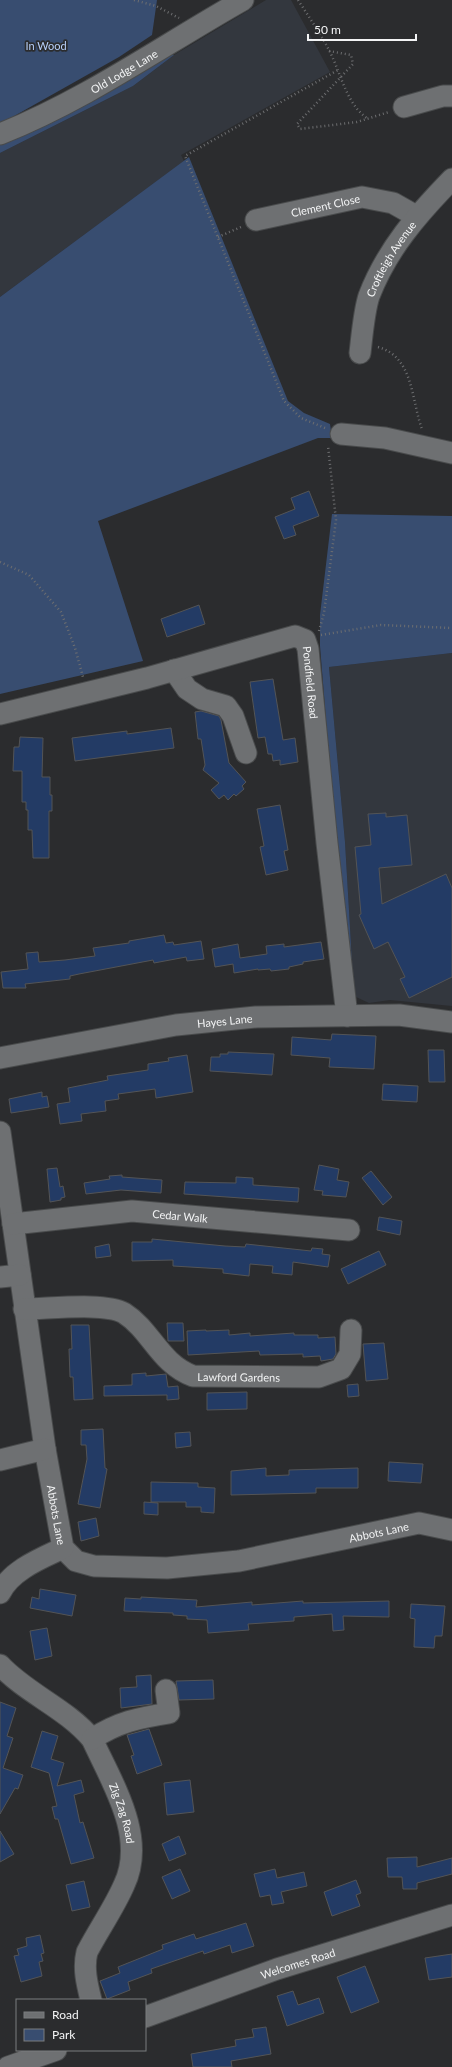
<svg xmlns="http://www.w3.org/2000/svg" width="452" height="2067" font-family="Lato,sans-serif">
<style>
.built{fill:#33373e}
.green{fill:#384d70}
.building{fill:#233b65;stroke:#535456}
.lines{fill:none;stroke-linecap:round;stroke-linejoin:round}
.minor-casing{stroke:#494b4c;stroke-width:23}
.path{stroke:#6d6e70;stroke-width:2.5;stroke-dasharray:1 3;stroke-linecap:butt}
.minor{stroke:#6e7072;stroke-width:21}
.labels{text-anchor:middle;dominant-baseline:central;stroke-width:3.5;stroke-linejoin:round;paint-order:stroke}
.park-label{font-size:11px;fill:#b6cff9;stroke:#2b2c2e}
.street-label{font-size:11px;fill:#f3f4f5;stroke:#2b2c2e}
</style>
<rect width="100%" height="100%" fill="#2b2c2e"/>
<!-- built -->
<path class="built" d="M266,0h25l39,72 -149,83 3,6 -184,136v-144l133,-67 41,-31z
M452,653v353l-62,-6 -21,3 -15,-7 -9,-154 -16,-175z"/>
<!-- green -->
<path class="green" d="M0,0h157l-5,35 -33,22 -119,67z
M166,54l8,1 -41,31 -133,67v-11z
M189,157l99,244 16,12 26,11 2,14h-14l-220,83 45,140 -143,33v-397z
M332,514l120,2v137l-123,14 16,175 9,154 -18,-153 -16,-197v-31z"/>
<!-- building -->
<path class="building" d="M309,491l10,25 -26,10 3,9 -12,4 -9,-22 20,-8 -4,-11z
M199,605l6,19 -38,13 -6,-18z
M273,679l10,61 12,-2 3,24 -18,3v-5l-7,1 -1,-7h-4l-3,-17 -7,1 -8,-56z
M201,711l18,5 2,4 8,43 17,19 -4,4 2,3 -8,7 -2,-2 -6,6 -4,-5 -5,4 -8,-9 8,-7 -16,-13 2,-5 -4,-26h-3l-3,-27z
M171,728l3,20 -99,13 -3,-23 55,-7v3z
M20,737l23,1 -1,39h8v18h2v16h-3v47h-16l-1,-28h-4v-20h-2v-8h-4v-31h-9l1,-24h5z
M280,805l8,45 -4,1 4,19 -22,5 -6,-28 4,-1 -7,-37z
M386,813v4l21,-2 5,50 -33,3 3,36 64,-30 6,14v89l-43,21 -9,-19 5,-2 -17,-35 -14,7 -15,-34 2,-1 -6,-67 16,-2 -3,-31z
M164,935l2,8 7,-1 1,3 27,-4 3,18 -17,2 -1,-4 -32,6 -1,-3 -74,14 -9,2v3l-45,5 1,4h-23l-2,-16 27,-3 -2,-16 12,-1 1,10 26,-2 30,-4 -2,-8 36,-5v-2z
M321,942l3,17 -21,3v2l-14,3v2l-18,2 -1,-2 -12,1v-1l-24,4 -1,-9 -18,3 -3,-18 26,-5 2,14 27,-4 -1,-8 18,-2v3z
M332,1034l44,2 -2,33 -45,-2 1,-9 -39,-3 1,-18 39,3z
M428,1050h16l1,32h-16z
M228,1052l46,2 -2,21 -62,-4 1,-14h9v-3h8z
M187,1055l6,37 -37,6 -1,-9 -37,5 1,5 -14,2 1,10 -25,3 1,7 -22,3 -3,-20 13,-2 -2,-14 40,-8 -1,-4 41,-6v-6l21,-3 -1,-3z
M383,1084l35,2 -1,16 -35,-2z
M42,1092v5l5,-1 2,11 -38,6 -2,-14z
M319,1165l20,4 -2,11 12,2 -3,15 -24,-2 1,-4 -9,-1z
M57,1168l3,19 3,-1 2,11 -4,1v2l-11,2 -3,-33z
M371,1171l21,26 -9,8 -21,-27z
M122,1175v2l40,3 -1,13 -40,-3 -35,4 -2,-11 26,-4 -1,-3z
M236,1177l17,1v7l46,3 -1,14 -114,-8 1,-12 51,1z
M379,1217l23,4 -2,14 -23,-5z
M152,1239l73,7 20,1 1,-3 65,7 1,-3 11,1 -1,5 8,1 -2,12 -35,-5 -1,13 -20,-2 1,-7 -23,-2 -1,12 -26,-3v-4l-50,-3v-6l-41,1v-19h20z
M109,1244l2,12 -15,2 -1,-11z
M379,1251l7,14 -38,19 -7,-15z
M167,1323h16l1,18h-16z
M71,1325h18l4,74 -19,1 -1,-23h-3l-1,-28h3z
M206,1330v1l23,-1v5l21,-2v3l44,-3v2h24v3l17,-1 1,17 -3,5 -12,2 -1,-5 -17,1v-3l-43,1 -1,-4 -71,4 -1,-24z
M384,1343l4,36 -22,2 -3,-37z
M146,1373v3l20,-2 2,13 10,-1 1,13 -12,1v-5l-63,1v-10l28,-1v-11z
M358,1384l1,12 -11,1 -1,-12z
M247,1392v17l-40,1v-17z
M103,1429l2,39 2,1 -7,39 -22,-4 9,-45 -1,-14h-5v-15z
M190,1432l1,14 -15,2 -1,-15z
M389,1462l34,2 -2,19 -33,-2z
M266,1468v8l23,-1v-5l69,-2v20h-42v5l-85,2v-24z
M151,1482l47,1v4l17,1 -1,25 -13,-1v-5h-15v-5h-35z
M144,1502l14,1v12l-14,-1z
M96,1518l3,18 -18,5 -3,-19z
M40,1589l36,6 -4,21 -42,-8 2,-11 7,2z
M141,1597l56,3 -1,7 56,-5v3l51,-4v2l86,-2v16l-46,-1 1,14 -11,1 -1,-17 -38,3v4l-46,3 1,6 -41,3 -1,-13 -20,-1v-3l-14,-1v-2l-49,-2 1,-13 16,1z
M411,1604l34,2 -3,30h-7l-1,12 -20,-1 1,-28 -5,-1z
M47,1628l5,28 -17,4 -5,-29z
M151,1675l1,29 -31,4 -1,-20 17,-1 -1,-11z
M213,1680l1,19 -35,1 -3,-19z
M0,1702l16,6 -9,28 6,2 -10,30 20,7 -5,14 -3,-1 -15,26z
M149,1729l13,36 -25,9 -6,-18 3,-1 -7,-20z
M42,1731l16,5 -7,23 13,4 -7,23 24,-6 3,12 -10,3 6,28 3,-1 11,36 -23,6 -13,-45h-3l-3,-12 5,-1 -8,-33 -18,-6z
M190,1780l4,32 -27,3 -3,-32z
M0,1831l14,23 -14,8z
M179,1836l7,18 -17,7 -7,-17z
M417,1857v10l35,-9v16l-35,9v6h-14l-1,-12h-14l-1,-19z
M180,1869l10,22 -18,8 -10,-22z
M275,1869l2,9 27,-6 3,14 -26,6 3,11 -12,2 -2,-10 -10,2 -6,-23z
M356,1880l5,13 -5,2 4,11 -28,10 -8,-24z
M84,1881l6,26 -18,4 -6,-26z
M246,1923l8,23 -22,7 -2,-8 -26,9 -1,-3 -52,18 1,4 -24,9 2,8 -23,9 -7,-18 20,-8 -2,-6 45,-18 -1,-4 32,-11 2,5z
M40,1935l4,18 -3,1 2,7 -4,1 3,14 -21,6 -7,-26 5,-1 -2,-6 10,-3 -1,-8z
M452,1954v23l-23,3 -4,-22z
M365,1966l14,36 -28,11 -14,-36z
M293,1991l5,14 21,-7 5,15 -37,13 -10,-30z
M266,2027l5,27 -40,7 1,6h-39l-2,-13 45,-8 -1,-6 19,-3 -2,-8z"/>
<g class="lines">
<defs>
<g id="minor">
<path d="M404,107l39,-11h9"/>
<path id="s1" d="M0,134c86,-34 163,-89 243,-134"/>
<path id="s2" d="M256,220l106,-23 31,6 23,13"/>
<path id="s3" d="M360,353c2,-17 4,-42 9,-57 18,-47 49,-82 83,-117"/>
<path d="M341,434l44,4 67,15"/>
<path d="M174,670l13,19 15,10 24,7 7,10 13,37"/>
<path id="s4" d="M0,714l147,-36 148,-42 10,4 3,9 19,194 20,173"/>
<path id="s5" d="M0,1058l176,-33 80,-8 143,-2 53,7"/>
<path id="s6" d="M0,1132l45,317 18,99 13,13 18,5 73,2 72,-7 180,-38 33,7"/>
<path id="s7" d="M13,1224l119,-13 217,19"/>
<path d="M0,1277l20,-2"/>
<path id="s8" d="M24,1309c24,0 81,-7 100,4 28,18 35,50 69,63l126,1 22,-8 9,-15 1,-24"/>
<path d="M0,1460l45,-11"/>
<path d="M0,1593c11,-23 42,-35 63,-45"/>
<path id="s9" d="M0,1665c27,29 66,43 92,74 20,44 55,98 32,146 -10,23 -25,44 -37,67 -4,16 0,32 4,48"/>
<path d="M92,1739c26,-17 46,-21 77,-26l-3,-23"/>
<path id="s10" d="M145,2017l132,-48 175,-54"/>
<path d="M8,2067l48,-17"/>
</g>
</defs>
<!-- minor casing -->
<use href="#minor" class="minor-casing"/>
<!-- path -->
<path class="path" d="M134,0l22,6 23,12
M298,0c11,17 22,33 31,50 12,23 17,54 39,69
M329,51l22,4 2,9 -56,60 3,5 57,-7 32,-10
M218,237l23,-10
M378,347c36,10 33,53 44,82
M325,428l-24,-10 -17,-17 -99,-245 153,-86
M0,562l29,13 32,37 14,36 8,29
M319,631l5,-18 12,-93 -8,-74
M321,635l60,-10 71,3"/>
<!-- minor -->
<use href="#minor" class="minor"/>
</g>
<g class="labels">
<!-- park labels -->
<g class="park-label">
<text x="46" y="45">In Wood</text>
</g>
<!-- street labels -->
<g class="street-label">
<text stroke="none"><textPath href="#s1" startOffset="139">Old Lodge Lane</textPath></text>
<text stroke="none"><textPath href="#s2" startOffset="71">Clement Close</textPath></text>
<text stroke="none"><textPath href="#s3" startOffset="101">Croftleigh Avenue</textPath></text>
<text stroke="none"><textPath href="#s4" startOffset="359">Pondfield Road</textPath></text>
<text stroke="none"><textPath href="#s5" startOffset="228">Hayes Lane</textPath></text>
<text stroke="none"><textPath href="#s7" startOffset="168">Cedar Walk</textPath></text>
<text stroke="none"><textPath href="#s8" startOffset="241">Lawford Gardens</textPath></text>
<text stroke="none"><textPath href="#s6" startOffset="387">Abbots Lane</textPath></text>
<text stroke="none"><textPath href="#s6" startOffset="746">Abbots Lane</textPath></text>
<text stroke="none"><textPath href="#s9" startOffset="199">Zig Zag Road</textPath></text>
<text stroke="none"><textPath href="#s10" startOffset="162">Welcomes Road</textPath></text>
</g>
</g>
<!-- legend -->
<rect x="16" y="1999" width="130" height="52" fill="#2b2c2e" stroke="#7b7c7e"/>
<rect x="24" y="2012" width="20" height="6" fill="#6e7072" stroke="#7b7c7e"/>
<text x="52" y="2019" font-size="12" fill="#f3f4f5">Road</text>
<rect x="24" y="2029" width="20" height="12" fill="#384d70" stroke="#7b7c7e"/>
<text x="52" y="2039" font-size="12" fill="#f3f4f5">Park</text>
<!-- scale -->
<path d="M308 34v6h108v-6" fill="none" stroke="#f3f4f5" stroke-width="2"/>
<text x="314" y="34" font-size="12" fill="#f3f4f5" stroke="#2b2c2e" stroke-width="3" paint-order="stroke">50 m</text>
</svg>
